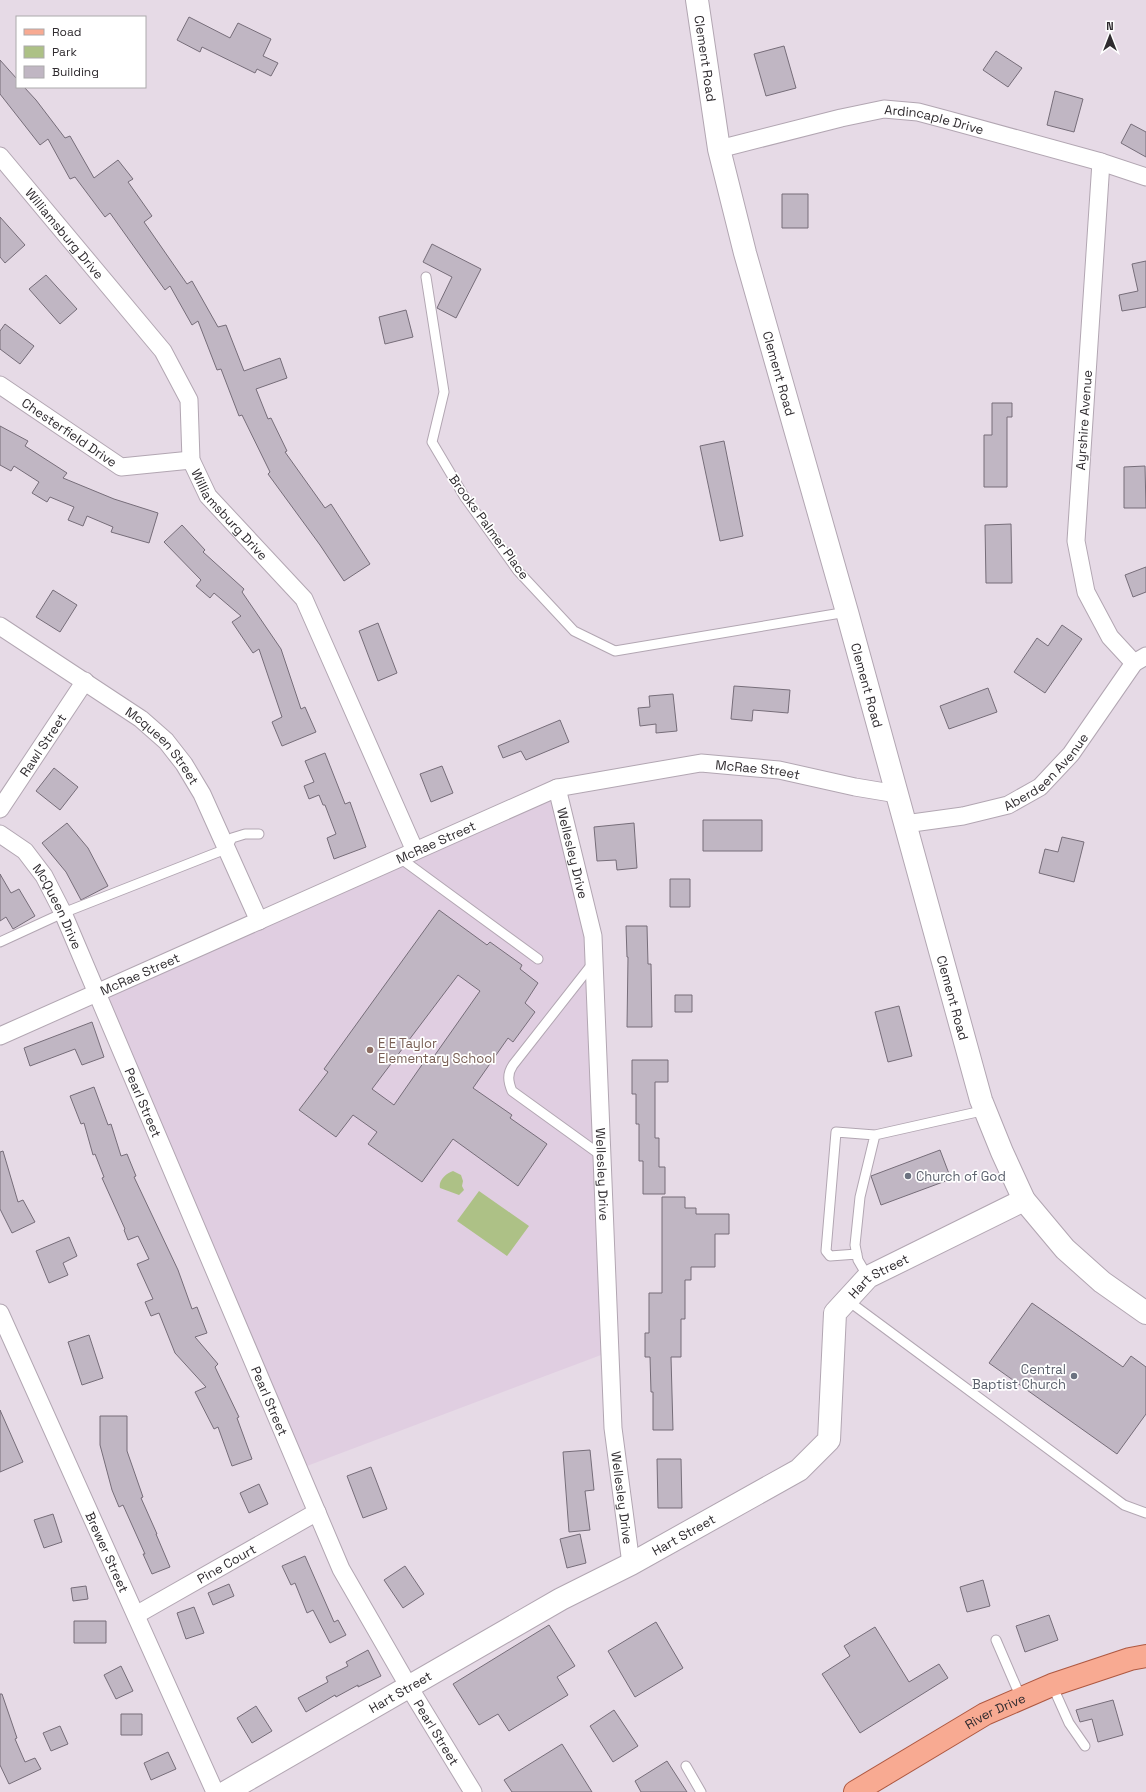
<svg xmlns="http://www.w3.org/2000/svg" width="1146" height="1792" font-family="'Space Grotesk',sans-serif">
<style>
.built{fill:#e0cee1}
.green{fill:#adc186}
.building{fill:#c0b6c3;stroke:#766d79;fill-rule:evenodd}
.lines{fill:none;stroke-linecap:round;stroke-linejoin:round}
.service-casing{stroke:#b2a6b2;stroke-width:11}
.minor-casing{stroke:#b2a6b2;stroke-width:19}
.tertiary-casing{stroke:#b2a6b2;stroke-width:24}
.primary-casing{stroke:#ae5841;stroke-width:24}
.service{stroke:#fff;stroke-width:9}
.minor{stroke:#fff;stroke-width:17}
.tertiary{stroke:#fff;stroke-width:22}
.primary{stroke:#f8aa92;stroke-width:22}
.education-dot{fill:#8d6e63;stroke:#fff;stroke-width:1.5}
.worship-dot{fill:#6b7280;stroke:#fff;stroke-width:1.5}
.labels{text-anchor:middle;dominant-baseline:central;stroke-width:3.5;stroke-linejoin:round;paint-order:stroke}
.street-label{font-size:13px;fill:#2f2b2f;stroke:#fff}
.education-label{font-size:13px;fill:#785e54;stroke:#fff;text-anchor:start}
.worship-label{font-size:13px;fill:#5b616d;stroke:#fff;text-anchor:start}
</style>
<rect width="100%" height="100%" fill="#e6dae6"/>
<!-- built -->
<path class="built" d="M557,788l36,148 16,416 -310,117 -202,-476z"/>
<!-- green -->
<path class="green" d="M453,1171l8,4 2,6 -1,5 2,4 -5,5 -19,-7c-2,-7 6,-15 13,-17z
M479,1191l50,35 -22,30 -50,-35z"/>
<!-- building -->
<path class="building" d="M189,17l41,21 8,-15 33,16 -8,17 15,7 -7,13 -14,-7 -2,4 -53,-26 -2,5 -23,-12z
M784,46l12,42 -30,8 -12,-42z
M996,51l26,17 -14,19 -25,-17z
M0,60l17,19v8h7l12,13 29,38 5,-2 24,42 24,-18 15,19 -5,3 24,34 -8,6 43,62 5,-3 26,46 8,-2 18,46 36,-13 7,20 -31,11 12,30 3,-1 16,33 -2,1 40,56 6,-4 39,60 -26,17 -24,-36 -52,-71 2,-2 -28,-57 -3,1 -18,-47 -4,1 -19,-49 -6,4 -22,-39 -5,4 -55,-77 -5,4 -30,-40 -5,2 -22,-40 -8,6 -40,-51z
M1055,91l28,8 -9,33 -27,-7z
M1131,124l15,8v25l-25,-14z
M782,194h26v34h-26z
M0,217l25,28 -20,18 -5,-6z
M432,244l49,25 -25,49 -19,-10 15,-31 -29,-15z
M1146,261v46l-24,4 -3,-16 19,-4 -6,-27z
M46,275l31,34 -17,15 -31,-35z
M406,310l7,27 -28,7 -6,-27z
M5,324l29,22 -14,18 -20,-15v-18z
M992,403h20v14h-5v70h-23v-52h8z
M0,426l28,15 -3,5 42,27 -4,5 51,21 44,14 -9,30 -38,-11 2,-5 -26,-11 -4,10 -15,-6 6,-13 -24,-10 -3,5 -15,-9 7,-11 -25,-16 -3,5 -11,-6z
M724,441l19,95 -23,5 -20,-95z
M1145,466l1,42h-22v-41z
M1011,524l1,59h-26l-1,-58z
M182,525l23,25 -2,2 41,37 -2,3 39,57 20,60 4,-2 11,25 -34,14 -10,-24 10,-5 -23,-68 -6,4 -21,-31 9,-6 -27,-23 -4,5 -14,-12 5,-6 -37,-38z
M1146,567v25l-13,5 -8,-22z
M53,590l24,15 -17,27 -24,-15z
M378,623l19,50 -19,8 -19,-50z
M1062,625l20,14 -37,54 -31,-21 23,-34 11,8z
M734,686l56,4 -2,23 -35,-3 -1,11 -21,-2z
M988,688l9,24 -48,17 -9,-23z
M673,694l4,37 -21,2v-9l-16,2 -2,-18 12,-1 -1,-11z
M560,720l9,22 -43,18 -5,-9 -18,7 -5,-12z
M325,753l20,51 5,-2 16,45 -32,12 -7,-21 9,-4 -11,-29h-2l-4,-10 -10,4 -5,-13 10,-4 -9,-21z
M442,766l11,27 -22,9 -11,-28z
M54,768l24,19 -18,23 -24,-19z
M703,820h59v31h-59z
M67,823l21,25 20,38 -27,14 -15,-28 -24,-29z
M634,823l3,45 -20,2 -1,-10 -19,1 -3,-34z
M1062,837l22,5 -10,40 -35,-9 6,-24 13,3z
M0,874l11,19 8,-4 16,27 -22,13 -7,-12 -6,4z
M670,879h20v28h-20z
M439,910l48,35 3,-3 32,23 -2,4 18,14 -13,20 10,9 -22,30 -5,-4 -35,50 39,27 -2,3 37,26 -29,42 -65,-47 -31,43 -54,-38 9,-12 -24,-17 -17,22 -37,-27 29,-38 -4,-3zM458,975l22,16 -50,71 -4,-3 -32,46 -22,-16z
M626,926h21l1,38h3l1,63h-25l1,-70h-1z
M675,995h17v17h-17z
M899,1006l13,50 -24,6 -13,-50z
M92,1022l12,35 -22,8 -7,-16 -45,17 -6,-18z
M632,1060h36v22h-13v56h4v29h6v27h-22v-33h-4v-37h-3v-30h-4z
M94,1087l14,38 3,-1 10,32 6,-2 9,22 -2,1 44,93 14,39 5,-2 10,26 -12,4 23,27 -3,3 24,50 -2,1 15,41 -20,7 -14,-39 -4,2 -19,-37 11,-5 -31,-34 -16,-40 -8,3 -6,-14 8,-3 -16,-35 12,-5 -11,-23 -10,4 -4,-10 1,-1 -23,-51 2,-1 -9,-23 -2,1 -9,-32 -3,1 -11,-28z
M940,1150l11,29 -70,26 -10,-29z
M3,1151l15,51 5,-2 12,22 -23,11 -12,-24v-57z
M662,1197h23v11h11v6h33v20h-14v33h-24v13h-6v39h-4v38h-10l2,73h-20v-38h-2l-1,-35h-5v-24h4v-40h13z
M69,1237l8,19 -14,7 5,12 -19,8 -13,-32z
M1032,1303l91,64 8,-11 15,11v47l-29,40 -128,-91z
M89,1335l14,43 -21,7 -14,-43z
M0,1410l23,52 -23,10z
M100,1416h27v35l16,46 -2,1 16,36h-1l14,33 -18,7 -9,-20h2l-22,-49 -4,2 -7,-17 -12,-45z
M590,1450l4,40 -9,1 5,39 -21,2 -6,-80z
M657,1459h24l1,49h-24z
M371,1467l16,42 -24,9 -16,-42z
M259,1484l9,20 -19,9 -9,-20z
M53,1514l9,28 -18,6 -10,-28z
M580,1534l6,29 -19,5 -7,-29z
M305,1556l29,66 4,-2 8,15 -16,8 -17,-33 -6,3 -12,-30 -4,2 -9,-19z
M405,1566l19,28 -21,14 -19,-28z
M983,1580l7,26 -23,6 -7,-25z
M229,1584l5,12 -21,9 -5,-12z
M86,1586l2,13 -15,2 -2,-13z
M194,1607l10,26 -18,6 -9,-26z
M1049,1615l9,25 -33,12 -9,-26z
M74,1621h32v22h-32z
M656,1622l27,46 -48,29 -27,-46z
M549,1625l26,41 -18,11 11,18 -59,36 -11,-17 -19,11 -26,-41z
M875,1627l34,55 30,-18 9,14 -88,55 -38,-59 28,-18 -6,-10z
M368,1650l13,26 -23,11v-2l-22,12 -1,-2 -29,17 -8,-14 30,-16 -2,-5 22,-11 -2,-4z
M121,1666l12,25 -17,8 -12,-24z
M0,1694h2l15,44 -2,1 10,23 10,-4 6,11 -32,15 -9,-19z
M1113,1700l10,35 -25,7 -6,-23 -12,3 -4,-12z
M256,1706l16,25 -20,12 -15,-25z
M614,1710l24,36 -25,16 -23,-36z
M121,1714h21v21h-21z
M60,1726l8,18 -17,7 -8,-18z
M562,1744l30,48h-80l-8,-12z
M168,1752l8,17 -25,11 -7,-17z
M667,1761l20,31h-46l-6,-11z"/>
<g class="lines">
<defs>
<path id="service" d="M426,277l18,115 -12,50 32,54 54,75 56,60 41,20 232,-39
M400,858l138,101
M0,942l63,-29 163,-64 6,-11 13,-4h14
M593,963l-80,102c-6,9 -5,16 -1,26l90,65
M857,1254l-27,2 -4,-5 10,-119 39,3
M868,1277l-10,-17 -3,-15 5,-48 15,-62 111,-25
M847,1300l277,205 22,8
M996,1640l25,58
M1052,1685l17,38 16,23
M686,1766l15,26"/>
<g id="minor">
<path id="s1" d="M719,149l122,-31 43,-9 34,3 30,8 153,42 45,15"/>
<path id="s2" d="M0,156l163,195 26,49 2,60 17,36 96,103 111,252"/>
<path d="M1101,162l-25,379 10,51 24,45 24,26"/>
<path id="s3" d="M0,385l121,82 70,-7"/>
<path id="s4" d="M0,626l141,93 25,22 18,23 18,30 57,127"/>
<path id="s5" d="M557,788l36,148 20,492 18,136"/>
<path id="s6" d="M0,809l85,-128"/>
<path id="s7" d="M905,824l58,-8 45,-11 32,-18 31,-33 63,-91 12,-7"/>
<path id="s8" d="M0,834l25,17 19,25 19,37 278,656 68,118 64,105"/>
<path id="s9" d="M0,1036l557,-248 144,-25 78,7 76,17 42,7"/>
<path id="s10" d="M0,1313l215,479"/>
<path id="s11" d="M136,1615l181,-103"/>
</g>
<g id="tertiary">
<path id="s12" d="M697,0l22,149 26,104 102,359 134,488 21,52 22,48 41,49 37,33 44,31"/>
<path id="s13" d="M226,1792l335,-193 70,-35 168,-94 30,-30 6,-127 33,-36 156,-77"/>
</g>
<g id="primary">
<path id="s14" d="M855,1792l130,-78 67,-29 78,-26 16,-3"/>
</g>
</defs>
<!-- service casing -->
<use href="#service" class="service-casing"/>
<!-- minor casing -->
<use href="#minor" class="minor-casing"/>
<!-- tertiary casing -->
<use href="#tertiary" class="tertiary-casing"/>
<!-- primary casing -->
<use href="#primary" class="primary-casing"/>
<!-- service -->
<use href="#service" class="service"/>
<!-- minor -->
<use href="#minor" class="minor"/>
<!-- tertiary -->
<use href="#tertiary" class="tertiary"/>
<!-- primary -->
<use href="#primary" class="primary"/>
</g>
<!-- markers -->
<circle class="education-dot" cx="370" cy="1050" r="4"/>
<g class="worship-dot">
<circle cx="908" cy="1176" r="4"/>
<circle cx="1074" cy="1376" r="4"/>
</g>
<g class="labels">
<!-- street labels -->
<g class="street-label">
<text stroke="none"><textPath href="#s12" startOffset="59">Clement Road</textPath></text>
<text stroke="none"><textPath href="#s1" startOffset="221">Ardincaple Drive</textPath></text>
<text stroke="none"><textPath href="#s2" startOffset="101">Williamsburg Drive</textPath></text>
<text stroke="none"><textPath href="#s12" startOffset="383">Clement Road</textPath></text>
<text transform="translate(1084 420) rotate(-86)">Ayrshire Avenue</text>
<text stroke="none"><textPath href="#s3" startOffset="84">Chesterfield Drive</textPath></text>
<text stroke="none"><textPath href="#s2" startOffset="437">Williamsburg Drive</textPath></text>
<text transform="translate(489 527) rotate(54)">Brooks Palmer Place</text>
<text stroke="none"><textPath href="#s12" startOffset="707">Clement Road</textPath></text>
<text stroke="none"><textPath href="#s6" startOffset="77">Rawl Street</textPath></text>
<text stroke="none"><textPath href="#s4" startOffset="203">Mcqueen Street</textPath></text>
<text stroke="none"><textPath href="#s7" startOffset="156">Aberdeen Avenue</textPath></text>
<text stroke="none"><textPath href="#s9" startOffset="813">McRae Street</textPath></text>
<text stroke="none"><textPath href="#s9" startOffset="477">McRae Street</textPath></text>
<text stroke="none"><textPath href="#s5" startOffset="67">Wellesley Drive</textPath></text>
<text stroke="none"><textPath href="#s8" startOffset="95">McQueen Drive</textPath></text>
<text stroke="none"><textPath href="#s9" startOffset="153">McRae Street</textPath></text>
<text stroke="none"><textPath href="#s12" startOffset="1031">Clement Road</textPath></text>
<text stroke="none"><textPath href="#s8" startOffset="309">Pearl Street</textPath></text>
<text stroke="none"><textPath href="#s5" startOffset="391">Wellesley Drive</textPath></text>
<text stroke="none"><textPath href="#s13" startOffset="885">Hart Street</textPath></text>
<text stroke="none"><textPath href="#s8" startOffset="633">Pearl Street</textPath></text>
<text stroke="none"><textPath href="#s5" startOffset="715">Wellesley Drive</textPath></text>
<text stroke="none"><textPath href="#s13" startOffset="525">Hart Street</textPath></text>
<text stroke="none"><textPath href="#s10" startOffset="262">Brewer Street</textPath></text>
<text stroke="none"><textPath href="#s11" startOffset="104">Pine Court</textPath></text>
<text stroke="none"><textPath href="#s13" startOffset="201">Hart Street</textPath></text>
<text stroke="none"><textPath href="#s14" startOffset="162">River Drive</textPath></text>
<text stroke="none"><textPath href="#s8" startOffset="1005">Pearl Street</textPath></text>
</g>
<!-- education labels -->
<g class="education-label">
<text x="378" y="1043">E E Taylor<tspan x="378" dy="15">Elementary School</tspan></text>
</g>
<!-- worship labels -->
<g class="worship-label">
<text x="916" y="1176">Church of God</text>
<text x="1066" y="1369" text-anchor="end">Central<tspan x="1066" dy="15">Baptist Church</tspan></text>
</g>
</g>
<!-- legend -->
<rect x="16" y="16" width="130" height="72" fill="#ffffff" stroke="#acaaac"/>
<rect x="24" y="29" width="20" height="6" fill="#f8aa92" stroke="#acaaac"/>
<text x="52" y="36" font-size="12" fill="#2f2b2f">Road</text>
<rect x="24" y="46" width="20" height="12" fill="#adc186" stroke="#acaaac"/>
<text x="52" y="56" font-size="12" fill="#2f2b2f">Park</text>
<rect x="24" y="66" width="20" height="12" fill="#c0b6c3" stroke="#acaaac"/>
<text x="52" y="76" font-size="12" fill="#2f2b2f">Building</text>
<!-- north arrow -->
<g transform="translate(1110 36)" stroke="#ffffff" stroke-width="3" paint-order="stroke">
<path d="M0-3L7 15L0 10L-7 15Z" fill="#2f2b2f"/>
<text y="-6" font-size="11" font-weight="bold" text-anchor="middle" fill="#2f2b2f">N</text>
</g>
</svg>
